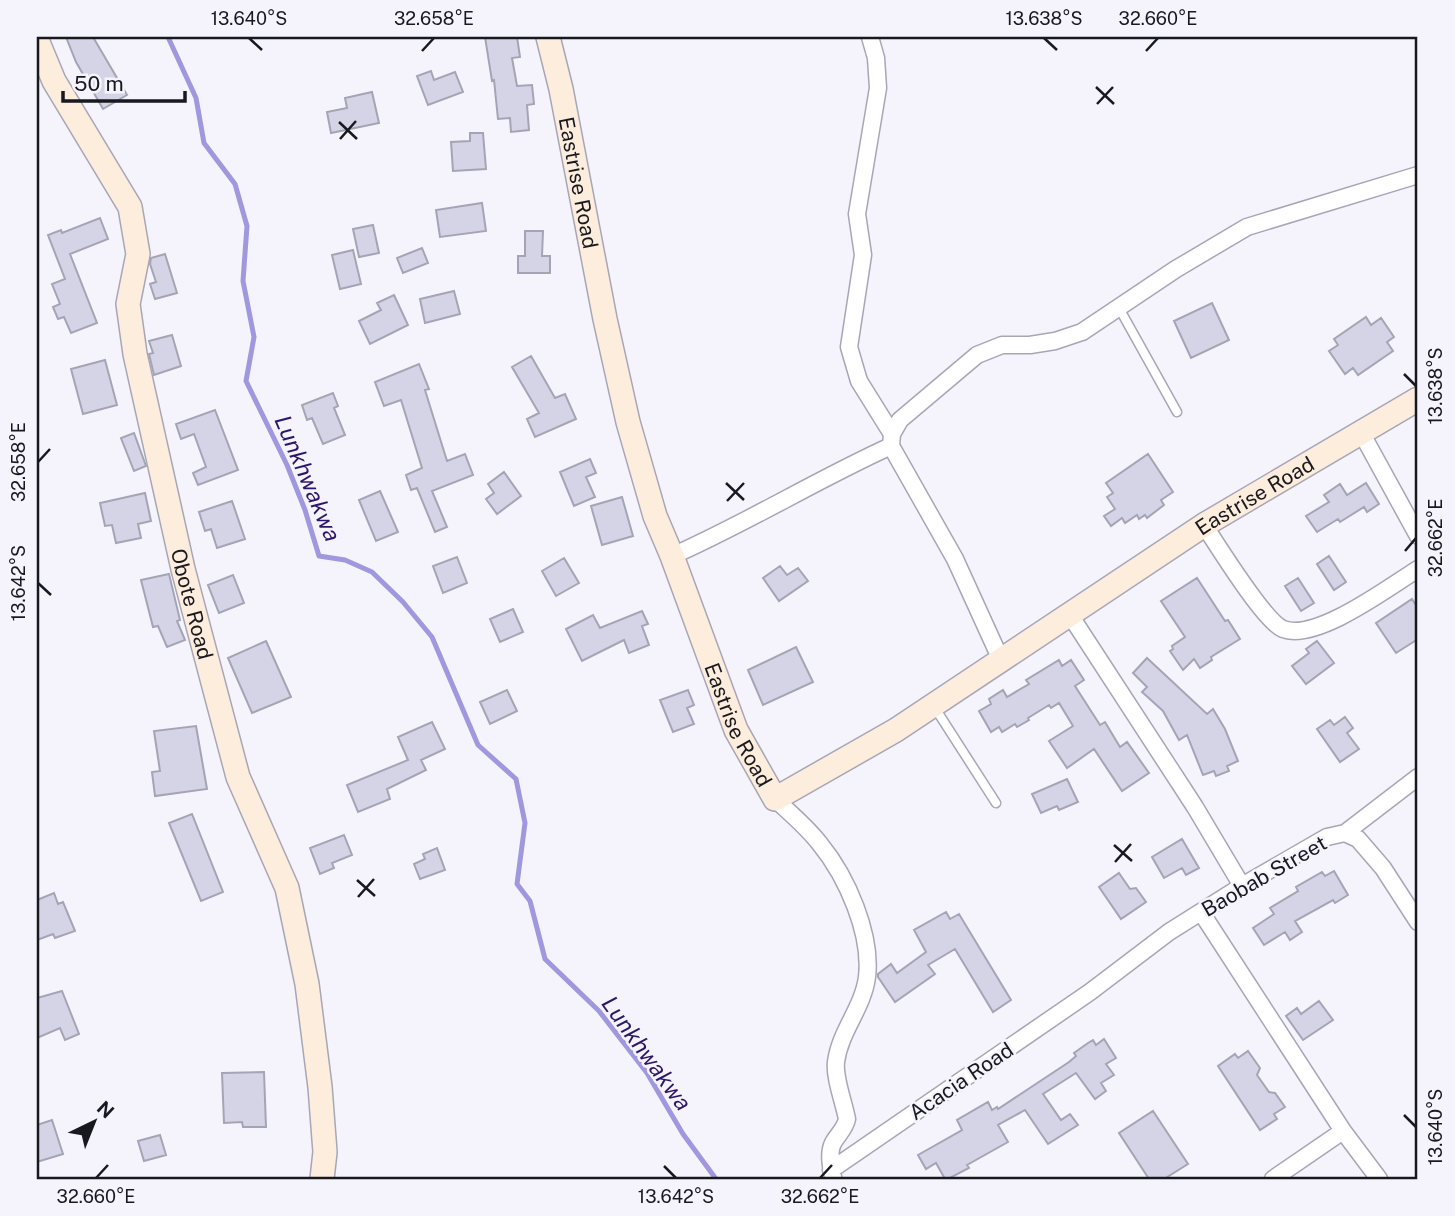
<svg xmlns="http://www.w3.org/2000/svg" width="1455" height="1216" font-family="'Public Sans',sans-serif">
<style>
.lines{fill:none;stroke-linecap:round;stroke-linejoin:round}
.stream{stroke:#a098de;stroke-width:5}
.building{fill:#d5d4e6;stroke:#a5a4b6;stroke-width:2}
.lane-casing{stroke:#a7a6b8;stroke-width:11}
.street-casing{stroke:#a7a6b8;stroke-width:19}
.secondary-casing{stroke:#a7a6b8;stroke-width:26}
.lane{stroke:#fff;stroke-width:8}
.street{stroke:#fff;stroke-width:16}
.secondary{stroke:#fdeddc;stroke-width:23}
.ticks{fill:none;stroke:#18181f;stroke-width:2.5}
.labels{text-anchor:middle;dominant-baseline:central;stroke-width:5;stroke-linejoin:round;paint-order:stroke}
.street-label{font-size:21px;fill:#18181f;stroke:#f5f4fc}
.water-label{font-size:23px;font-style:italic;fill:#2d1667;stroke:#f5f4fc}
.neatline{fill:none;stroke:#18181f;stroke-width:2.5}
.ticks-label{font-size:18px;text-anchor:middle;fill:#18181f}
</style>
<rect width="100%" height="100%" fill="#f5f4fc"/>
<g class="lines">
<!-- stream -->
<path class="stream" d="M168,37l28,61 8,45 31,41 12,42 -4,55 11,56 -8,44 41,84 18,45 14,46 26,4 27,12 31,30 29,35 46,108 38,34 9,44 -8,61 13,17 15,58 54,52 48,62 36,61 33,45"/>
</g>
<!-- building -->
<path class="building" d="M66,37h27l34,58 -24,14 -27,-47z
M485,37h32l3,20 -8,1 5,28 15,-1 2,19 -7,1 2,25 -18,2 -1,-14 -12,1 -4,-39 -2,1z
M431,71l3,9 21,-8 8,20 -35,13 -11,-29z
M372,92l7,31 -48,10 -4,-21 20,-4 -2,-10z
M470,133h13l3,36 -33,2 -2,-29 19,-1z
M482,203l4,28 -46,6 -4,-27z
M100,218l8,21 -38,15 27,69 -26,10 -7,-16 -6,2 -5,-12 7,-3 -8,-20 13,-5 -17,-44 13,-5 1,3z
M373,225l6,28 -20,4 -6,-28z
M525,231h18l-1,25h8v17h-32v-17h7z
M422,248l6,15 -25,10 -6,-15z
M353,250l8,34 -21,5 -8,-34z
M165,254l12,39 -22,6 -5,-15 6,-2 -6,-18 1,-6z
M454,291l6,23 -35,9 -5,-24z
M394,295l14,30 -38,19 -11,-23 22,-11 -4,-7z
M1212,303l17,37 -38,18 -17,-37z
M1366,317l5,8 10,-7 13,19 -7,5 6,9 -35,24 -5,-7 -8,6 -16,-23 9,-6 -4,-6z
M172,335l9,31 -27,9 -5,-21 4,-1 -4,-12z
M531,356l24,42 10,-4 11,25 -41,18 -8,-18 12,-6 -27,-46z
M105,360l12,45 -34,9 -12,-45z
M419,364l10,25 -4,1 22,71 18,-7 8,21 -41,16 15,36 -12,5 -18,-44 -6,2 -5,-15 16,-7 -21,-68 -17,6 -9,-24z
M333,393l5,13 -4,2 11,27 -22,9 -11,-26 -5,2 -5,-15z
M215,410l23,60 -40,15 -5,-12 13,-6 -12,-33 -13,5 -5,-15z
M134,433l12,33 -12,5 -13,-33z
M1148,454l25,38 -12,8 3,5 -17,13 -2,-3 -6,4 -2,-4 -12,8 -3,-5 -11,8 -7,-10 11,-7 -8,-12 6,-4 -7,-10z
M590,459l6,14 -10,4 9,20 -21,9 -14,-34z
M504,472l17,24 -24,18 -11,-15 8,-6 -6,-9z
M1366,483l13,21 -12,8 -3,-5 -24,15 -2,-3 -21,13 -11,-16 23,-14 -5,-7 16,-11 7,11z
M380,491l18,41 -22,9 -17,-41z
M145,493l6,28 -13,3 3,14 -25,5 -4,-18 -7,1 -5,-23z
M622,497l11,39 -31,9 -11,-39z
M232,501l13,38 -28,9 -6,-19 -6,2 -6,-19z
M1329,556l17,26 -12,8 -17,-26z
M457,557l10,26 -24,10 -10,-27z
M564,558l15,25 -23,13 -14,-25z
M780,566l7,9 11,-7 10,13 -29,20 -16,-23z
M169,574l11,46 -3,1 8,19 -18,7 -9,-21 -5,1 -12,-47z
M233,575l11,28 -25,10 -11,-28z
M1197,578l28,43 3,-1 12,19 -29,18 1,3 -12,8 -6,-9 -11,11 -13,-19 3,-2 -1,-3 13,-9 -24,-36z
M1298,578l16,25 -13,8 -16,-25z
M1412,599l6,9v31l-22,14 -20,-30z
M513,609l10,23 -23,10 -10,-23z
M642,611l6,13 -6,2 7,19 -20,8 -5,-13 -42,21 -16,-32 27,-14 7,13z
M266,641l25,56 -39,16 -24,-55z
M1317,641l17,22 -28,21 -14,-18 17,-13 -3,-4z
M796,647l17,35 -50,23 -15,-35z
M1147,658l60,56 6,-5 12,20 13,32 -11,5 2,5 -13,5 -2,-5 -11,4 -16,-40 -8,5 -16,-29 -21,-19 5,-5 -14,-14z
M1059,660l3,6 9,-6 13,20 -9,6 25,39 5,-3 15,25 7,-5 22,31 -27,18 -28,-42 -27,19 -18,-27 24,-15 -14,-23 -8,5 -2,-3 -21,13 1,2 -12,7 -2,-3 -13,8 -3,-5 -8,5 -12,-21 12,-7 -2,-5 14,-9 4,7 22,-13 -3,-4z
M507,690l10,21 -27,13 -10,-22z
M688,690l6,15 -7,3 7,16 -21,8 -13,-32z
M1345,717l8,11 -6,5 12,16 -19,13 -23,-33 13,-9 4,5z
M432,722l13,27 -24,11 5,10 -39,19 3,10 -32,13 -11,-27 61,-25 -10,-23z
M196,726l11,63 -52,7 -3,-24 8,-1 -6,-40z
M1067,779l11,23 -19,8 -2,-4 -16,7 -9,-19z
M192,814l31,78 -22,9 -32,-78z
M344,835l8,20 -20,8 2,5 -14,6 -10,-26z
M1182,839l17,29 -13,7 -4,-7 -18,10 -12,-21z
M437,848l8,22 -25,9 -6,-15 11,-5 -2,-5z
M1334,871l14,24 -13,8 -2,-3 -38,21 7,11 -12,8 -5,-8 -21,13 -11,-17 21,-14 -4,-6 28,-17 -2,-4 26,-15 3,4z
M1119,873l11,16 6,-1 10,14 -25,17 -22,-32z
M54,893l4,11 5,-2 12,29 -20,7 -2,-4 -16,6v-40z
M946,912l4,7 9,-5 52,86 -18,12 -38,-63 -27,16 7,9 -40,28 -17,-25v-3l13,-10 6,9 29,-21 -12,-22z
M62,991l17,43 -14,6 -5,-12 -23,10v-40z
M1319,1001l14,19 -30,20 -17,-24 11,-8 4,6z
M1104,1039l12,19 -10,6 8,11 -13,8 5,8 -11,8 -19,-26 -33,21 18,26 9,-6 8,11 -30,19 -23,-34 -27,15 10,17 -41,23 2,3 -21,11h-3l-9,-16 -10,6 -8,-14 44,-25 -5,-10 31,-18 4,8 5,-3 1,2 71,-47 7,-6 -2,-3 14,-10 5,-3 3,5z
M1248,1051l12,17 -3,7 12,17 6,1 10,14 -11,7 3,5 -17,11 -42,-64 17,-12 3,4z
M264,1072l2,55h-23l-1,-5 -18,1 -2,-50z
M1153,1111l35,53 -24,15h-15l-30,-46z
M52,1120l11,34 -26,8v-37z
M160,1135l6,20 -22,6 -6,-20z"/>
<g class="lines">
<defs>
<path id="lane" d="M1119,308l58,104
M935,708l61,95"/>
<path id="street" d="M870,37l6,21 2,30 -21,126 6,41 -14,92 10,34 33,53
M1362,434l56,102
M1204,525c14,21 60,96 79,104 33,13 106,-42 135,-60
M672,556c75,-33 144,-76 219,-110
M1070,615l125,192 47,79
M1001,660l-46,-101 -64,-113 1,-12 8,-14 77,-65 25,-10h28l25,-4 27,-9 94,-63 71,-42 171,-52
M775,799c15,14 32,28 45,45 27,33 52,90 47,133 -4,31 -27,54 -31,85 -2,15 8,41 11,57 -2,10 -9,15 -14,24 -5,10 -2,24 0,34
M1345,833l73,-56
M1201,912l142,219 -70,48
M1343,1131l36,48
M831,1170l259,-178 79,-60 73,-46 85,-49 18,-4 13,6 25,29 35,54"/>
<g id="secondary">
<path id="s1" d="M548,37l13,52 44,230 23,103 27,94 17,40 64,174 39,69 121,-69 308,-205 214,-126"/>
<path id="s2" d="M37,40l17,41 76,126 8,47 -10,50 7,50 48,215 55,208 49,111 20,96 13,103 5,65 -3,27"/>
</g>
</defs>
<!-- lane casing -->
<use href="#lane" class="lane-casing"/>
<!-- street casing -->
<use href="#street" class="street-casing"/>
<!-- secondary casing -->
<use href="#secondary" class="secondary-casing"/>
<!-- lane -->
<use href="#lane" class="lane"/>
<!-- street -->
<use href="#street" class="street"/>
<!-- secondary -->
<use href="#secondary" class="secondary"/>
</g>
<!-- ticks -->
<path class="ticks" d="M249,38l13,12M1044,38l13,12M422,51l12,-13M1146,51l12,-13M1096,87l18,17M1097,104l16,-17M339,122l18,17M340,139l16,-18M1404,374l12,12M38,462l12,-13M726,483l18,17M727,501l17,-18M1405,551l11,-13M38,583l13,12M1114,845l18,16M1115,862l16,-18M357,880l18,16M358,897l16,-18M1404,1115l12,12M664,1166l12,12M96,1178l12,-13M820,1178l12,-13"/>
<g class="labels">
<!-- street labels -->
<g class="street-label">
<text stroke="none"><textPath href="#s1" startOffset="149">Eastrise Road</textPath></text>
<text stroke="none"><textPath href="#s1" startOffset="1367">Eastrise Road</textPath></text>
<text stroke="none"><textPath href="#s2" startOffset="597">Obote Road</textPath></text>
<text stroke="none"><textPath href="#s1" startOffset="716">Eastrise Road</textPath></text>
<text transform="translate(1264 876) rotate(-30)">Baobab Street</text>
<text transform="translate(961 1081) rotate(-34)">Acacia Road</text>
</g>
<!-- water labels -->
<g class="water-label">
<text transform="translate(308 478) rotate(67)">Lunkhwakwa</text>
<text transform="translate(647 1053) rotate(54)">Lunkhwakwa</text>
</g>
</g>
<!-- border -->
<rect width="1455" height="1216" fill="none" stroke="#f5f4fc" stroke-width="77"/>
<!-- north arrow -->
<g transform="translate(94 1122) rotate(43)" stroke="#f5f4fc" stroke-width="5" paint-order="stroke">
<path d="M0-5L12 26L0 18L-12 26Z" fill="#18181f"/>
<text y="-10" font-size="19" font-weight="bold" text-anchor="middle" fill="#18181f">N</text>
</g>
<!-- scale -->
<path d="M63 91v10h122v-10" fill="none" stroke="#18181f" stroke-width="3.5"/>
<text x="74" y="91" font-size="21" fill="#18181f" stroke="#f5f4fc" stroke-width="5" paint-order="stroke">50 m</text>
<rect x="38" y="38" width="1378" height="1140" class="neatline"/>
<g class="ticks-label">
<text x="249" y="25">13.640°S</text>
<text x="434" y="25">32.658°E</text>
<text x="1044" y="25">13.638°S</text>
<text x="1158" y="25">32.660°E</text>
<text transform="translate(1436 386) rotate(-90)" y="6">13.638°S</text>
<text transform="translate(19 462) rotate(-90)" y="6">32.658°E</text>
<text transform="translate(1436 538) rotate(-90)" y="6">32.662°E</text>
<text transform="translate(19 583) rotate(-90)" y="6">13.642°S</text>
<text transform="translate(1436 1127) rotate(-90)" y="6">13.640°S</text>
<text x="96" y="1203">32.660°E</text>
<text x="676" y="1203">13.642°S</text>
<text x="820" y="1203">32.662°E</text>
</g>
</svg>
